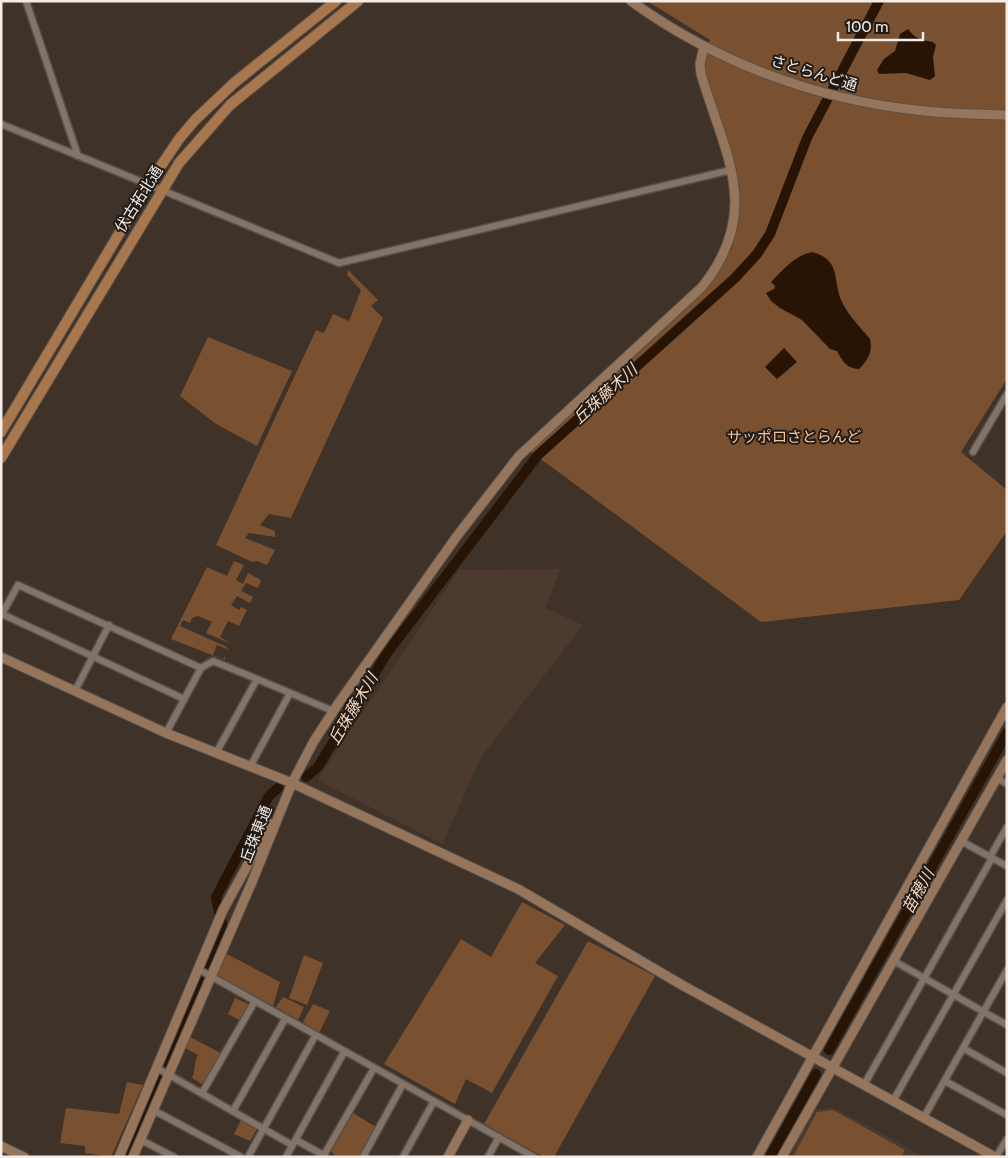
<svg xmlns="http://www.w3.org/2000/svg" width="1008" height="1158" font-family="Cabin,'Noto Sans JP',sans-serif">
<style>
.built{fill:#4b3a2d}
.green{fill:#795130}
.water{fill:#271405}
.lines{fill:none;stroke-linecap:round;stroke-linejoin:round}
.river{stroke:#271405;stroke-width:10}
.street-casing{stroke:#5b5148;stroke-width:9}
.secondary-casing{stroke:#5b5148;stroke-width:11}
.primary-casing{stroke:#5b5148;stroke-width:12}
.street{stroke:#83746a;stroke-width:6}
.secondary{stroke:#95765c;stroke-width:9}
.primary{stroke:#a8774e;stroke-width:10}
.labels{text-anchor:middle;dominant-baseline:central;stroke-width:4;stroke-linejoin:round;paint-order:stroke}
.street-label{font-size:15px;fill:#f4ece6;stroke:#211b17}
.park-label{font-size:15px;fill:#f7c49c;stroke:#211b17}
.water-label{font-size:16px;font-style:italic;fill:#f9d6bc;stroke:#211b17}
</style>
<rect width="100%" height="100%" fill="#3e3229"/>
<!-- built -->
<path class="built" d="M560,569l-14,39 37,17 -101,131 -40,88 -125,-64 142,-210z
M833,1107l92,50h-136l25,-47z"/>
<!-- green -->
<path class="green" d="M647,1h360v378l-46,73 46,38v41l-48,69 -198,22 -231,-171 170,-156 15,-18 17,-29 8,-38 -1,-25 -34,-108v-18l5,-19z
M348,270l30,30 -7,6 12,12 -92,200 -22,-4 -9,11 15,6v6l-26,-4 -4,5 30,12 -8,15 -10,-4 -5,1 -36,-17 100,-215 8,3 9,-19 16,7 12,-31 -14,-15z
M208,337l84,34 -35,75 -41,-22 -36,-28z
M234,561l10,4 -8,15 7,4 5,-11 13,7 -3,8 -12,-5 -5,8 12,6 -3,6 -13,-7 -6,9 8,5 2,-3 6,3 -8,16 -11,-5 -8,16 11,7 -25,-11 6,-11 -14,-6 -6,2 -2,5 -7,-3 -3,6 45,20 4,4 -12,-5 -4,10 10,4 2,-3v4l-54,-21 36,-72 20,9z
M522,902l43,23 -30,38 23,13 -66,117 -26,-14 -11,25 -71,-40 77,-125 30,18z
M588,941l67,35 -101,181h-10l-60,-33z
M225,953l55,29 -7,24 -58,-32z
M304,955l19,8 -16,42 -18,-7z
M283,997l21,10 -6,13 -22,-13z
M235,998l15,7 -9,16 -13,-7z
M313,1004l17,7 -11,22 -16,-11z
M190,1037l31,16 -19,31 -10,-6c4,-8 1,-15 6,-23l-13,-7z
M127,1082l16,3 -32,72 -26,-4v-7l-25,-3 6,-35 53,6z
M833,1110l72,40 -4,7h-108l24,-45z
M353,1113l23,14 -16,30h-24l-5,-6z
M241,1120l16,9 -7,12 -16,-7z"/>
<!-- water -->
<path class="water" d="M908,29c7,10 14,11 25,13l3,3 -3,12 2,19 -5,4 -24,-7 -27,1 -2,-4 7,-11 11,-8 5,-17z
M812,252c30,8 20,28 30,50 6,13 19,26 28,37 3,12 -2,22 -11,30 -13,-1 -16,-7 -22,-18l-7,-2 -28,-29 -22,-12 -9,-7 -5,-8 8,-4 1,-3 -4,-4c13,-13 23,-26 41,-30z
M784,348l13,14 -20,17 -12,-12z"/>
<g class="lines">
<!-- river -->
<path class="river" d="M306,777l12,-10 69,-114 151,-198 197,-177 22,-24 13,-20 37,-96 72,-137
M219,912l-3,-15 53,-101 9,-8
M207,967l15,-37v-7
M829,1050l178,-317
M165,1064l38,-89
M125,1157l35,-81
M770,1157l46,-83"/>
<defs>
<path id="street" d="M26,1l52,155
M1,124l338,139 392,-93
M973,452l34,-58
M2,614l182,85
M1,616l17,-31 183,83 -35,65
M201,668l12,-7 44,18
M75,691l34,-66
M216,753l41,-74 76,32
M251,765l39,-72
M997,778l10,6
M961,841l46,25
M990,857l17,-30
M894,961l113,64
M198,969l336,188
M963,1048l44,25
M157,1068l135,77
M945,1081l62,34
M864,1085l128,-227
M202,1093l53,-92
M893,1101l114,-201
M153,1110l88,47
M233,1111l52,-92
M924,1117l83,-147
M141,1140l33,17
M296,1140l29,16
M324,1155l50,-87
M248,1157l67,-121
M286,1157l58,-105
M363,1157l40,-73
M403,1157l31,-56
M488,1157l11,-20
M996,1157l11,-18"/>
<path id="secondary" d="M631,1c83,60 183,98 285,109 30,4 60,4 91,5
M1,657l165,76 126,50 226,106 164,96 313,172
M1,1146l23,11
M119,1157l104,-247 47,-86
M133,1157l119,-275 40,-99 22,-42 26,-40 117,-165 62,-80 183,-169c61,-76 23,-132 -1,-213l-1,-10 4,-18
M448,1157l20,-37
M757,1157l250,-450
M782,1157l225,-397"/>
<path id="primary" d="M1,432l147,-247 31,-46 16,-19 39,-37 102,-82
M1,458l178,-295 51,-58 128,-104"/>
</defs>
<!-- street casing -->
<use href="#street" class="street-casing"/>
<!-- secondary casing -->
<use href="#secondary" class="secondary-casing"/>
<!-- primary casing -->
<use href="#primary" class="primary-casing"/>
<!-- street -->
<use href="#street" class="street"/>
<!-- secondary -->
<use href="#secondary" class="secondary"/>
<!-- primary -->
<use href="#primary" class="primary"/>
</g>
<g class="labels">
<!-- street labels -->
<g class="street-label">
<text transform="translate(814 73) rotate(17)">さとらんど通</text>
<text transform="translate(139 199) rotate(-58)">伏古拓北通</text>
<text transform="translate(256 834) rotate(-68)">丘珠東通</text>
</g>
<!-- park labels -->
<g class="park-label">
<text x="794" y="437">サッポロさとらんど</text>
</g>
<!-- water labels -->
<g class="water-label">
<text transform="translate(605 394) rotate(-42)">丘珠藤木川</text>
<text transform="translate(353 709) rotate(-59)">丘珠藤木川</text>
<text transform="translate(918 891) rotate(-61)">苗穂川</text>
</g>
</g>
<!-- border -->
<rect width="1008" height="1158" fill="none" stroke="#f4ece6" stroke-width="5"/>
<!-- scale -->
<path d="M838 32v8h85v-8" fill="none" stroke="#f4ece6" stroke-width="2.5"/>
<text x="846" y="32" font-size="15" fill="#f4ece6" stroke="#211b17" stroke-width="4" paint-order="stroke">100 m</text>
</svg>
